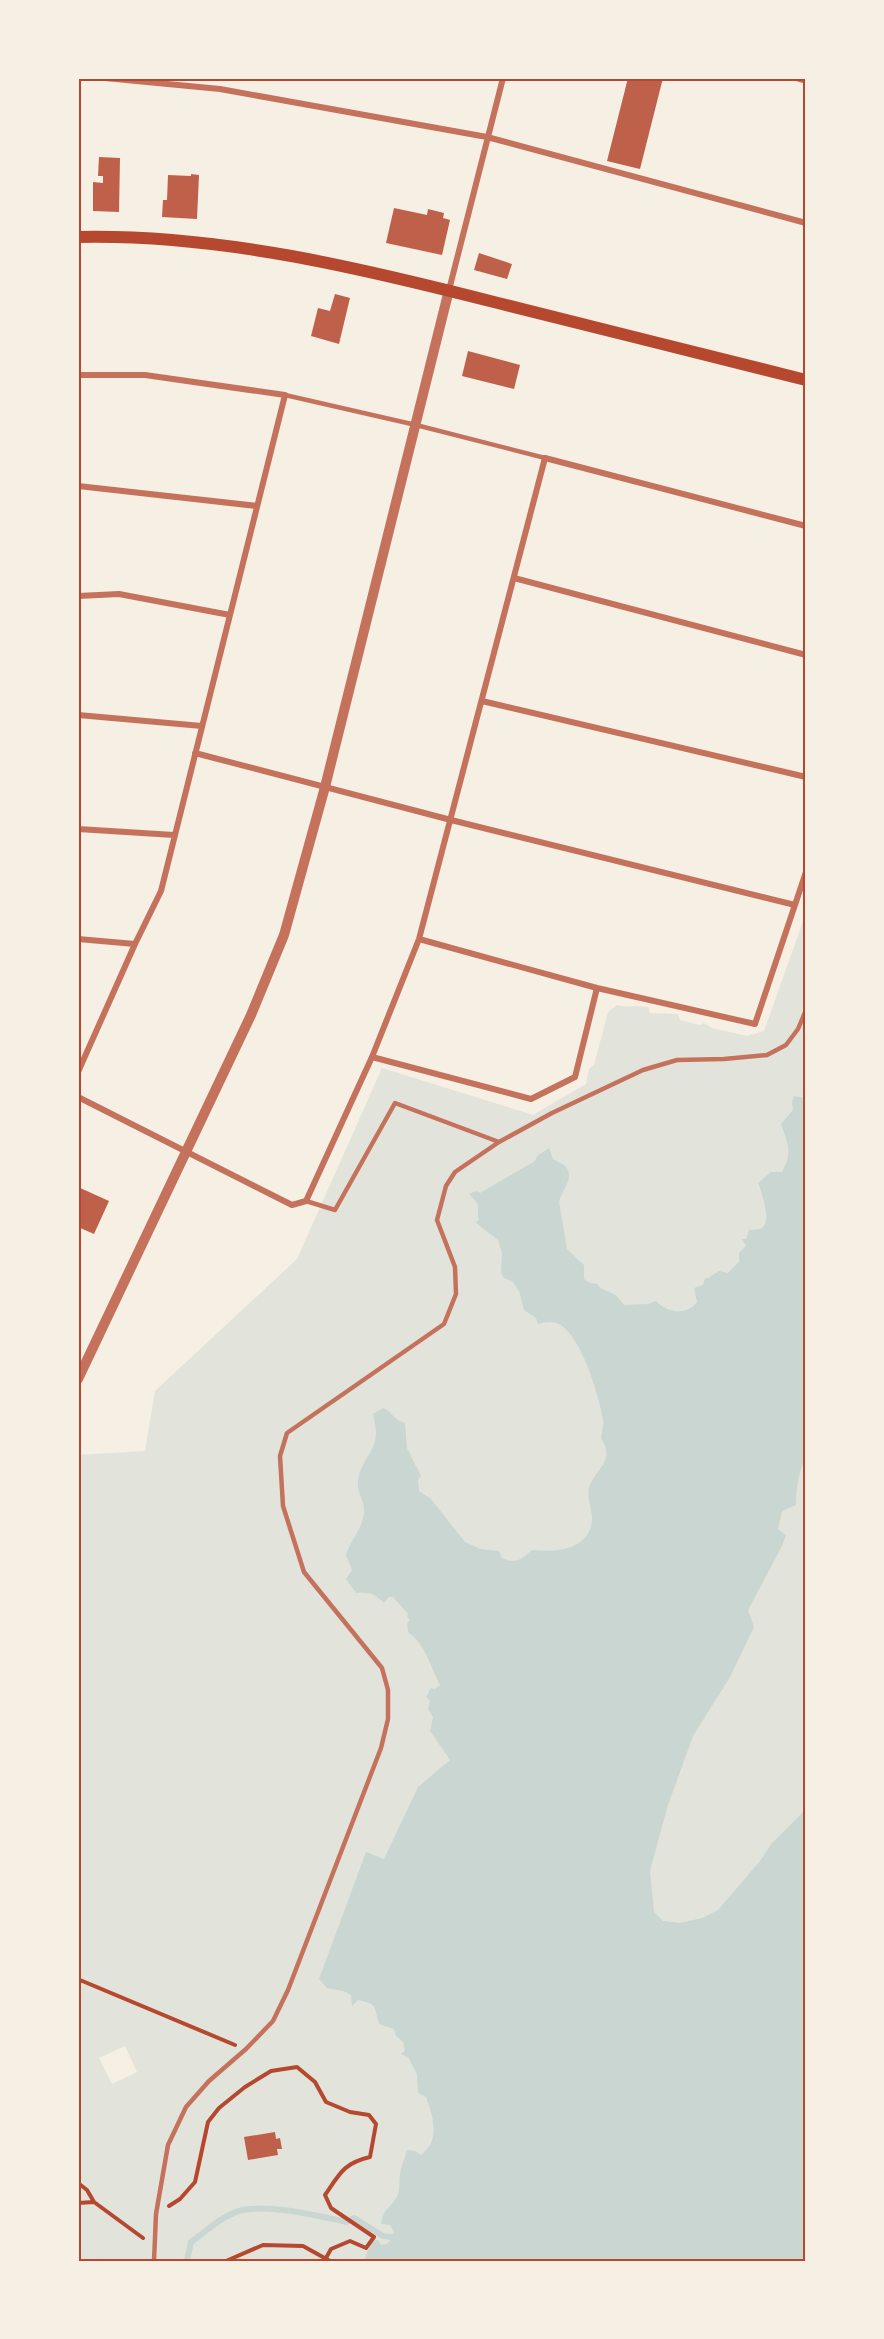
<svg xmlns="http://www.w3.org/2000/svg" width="884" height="2339" font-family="Commissioner,sans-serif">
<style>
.green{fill:#e2e4dc;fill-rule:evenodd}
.water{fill:#c9d6d2}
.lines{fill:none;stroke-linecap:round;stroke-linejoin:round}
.stream{stroke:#c9d6d2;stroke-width:6}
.building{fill:#bf614a}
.path{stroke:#b5482f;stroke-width:4}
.service{stroke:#c5725c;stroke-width:4.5}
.minor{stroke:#c5725c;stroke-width:6}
.tertiary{stroke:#c5725c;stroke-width:10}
.secondary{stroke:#b5482f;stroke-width:12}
.neatline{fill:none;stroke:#b5482f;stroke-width:2}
</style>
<rect width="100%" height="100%" fill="#f6efe4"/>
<!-- green -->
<path class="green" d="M806,913v1348h-728v-806l67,-4 10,-60 142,-132 85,-191 151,47 53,-31 3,-15 5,-4 14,-53 9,-7c11,3 20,0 31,2l2,6 28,1 2,6 20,5 4,-2 8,5 35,8 17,-5zM125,2046l12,26 -25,12 -13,-26z"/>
<!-- water -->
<path class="water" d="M794,1096l10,2 2,-2v359c-6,14 -11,36 -10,50l-14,6 -4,18 8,6 -4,11 -34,64 6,17 -24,50 -37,59 -26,72 -17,63 4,41 9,9 17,2 22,-5 16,-8 42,-49 12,-18 34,-34v452h-437l-4,-3 7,-17 6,-1 3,5c8,-1 11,-5 13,-13l-4,-7 -9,-1c3,-18 12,-17 17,-30 2,-7 1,-13 2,-20 1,-8 5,-16 7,-24l8,1 6,4c20,-15 12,-38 5,-58l-8,-4 -1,-19 -9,-17 -7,-3 4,-3 -2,-9 -7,-6 -2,-7 -15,-5c-6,-20 -1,-19 -21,-24l-6,6 -1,-11 -8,-4 -16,-3 -8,-9 47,-127 18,7 34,-72 32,-27 -20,-29 3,-14 -5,-8 2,-9 -4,-3 5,-9 4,1 5,-4c-10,-19 -14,-40 -32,-53l-1,-9 3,-3 -3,-3 1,-3 -15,-17h-4l-5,6c-9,-9 -14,-11 -28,-10l-10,-14 6,-9 -6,-15c4,-14 17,-27 18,-43 1,-11 -8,-20 -6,-32 6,-30 25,-27 15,-66l10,-6c8,2 9,11 22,15l2,25 14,28 -3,4 1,11 12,8 34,43 16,7 18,2 3,7c14,7 19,1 30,-8 26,3 61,-1 60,-34 -1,-9 -5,-19 -3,-28 7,-21 27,-26 12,-50 1,-6 3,-13 2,-19 -5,-25 -22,-86 -46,-96 -6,-2 -13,-1 -19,1l-2,-6 -12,-8 -5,-19 -7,-10 -8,-3 -3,-6 1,-19 -4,-13 -22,-17c5,-7 2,0 2,-9 1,-12 -1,-11 -9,-20l8,-3 3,2 55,-32 2,-5 12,-8 4,11c4,3 11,5 13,8 9,12 -5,24 -7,35l8,47 17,16v14l6,4 8,1 2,4 16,7 8,10 24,-1 8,-3c11,12 31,15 41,1l-3,-14 9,-3 2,-7h3l11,-7 9,2 11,-11v-9l7,-7 -4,-7h4l3,-9 12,-1c2,-2 5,-5 5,-8 2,-6 -5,-33 -8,-38l13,-11h11c11,-21 6,-27 -1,-48l12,-14 -1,-7z"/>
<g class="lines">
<!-- stream -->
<path class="stream" d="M187,2261l4,-19c14,-10 31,-26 48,-31 29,-8 79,5 108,11l7,-4 29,18 18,2"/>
</g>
<!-- building -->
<path class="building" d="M628,78h35l-23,91 -33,-8z
M99,157l21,1 -1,54 -26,-1v-29l10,1v-7h-5z
M191,174l8,1 -2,44 -35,-2 1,-17h4l1,-25 23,1z
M394,208l33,7 1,-6 16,4 -1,5 7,2 -8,35 -56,-12z
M479,253l33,11 -5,15 -33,-9z
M335,294l15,4 -11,46 -28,-8 7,-28 12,3z
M468,351l52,14 -6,24 -52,-13z
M78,1187l31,14 -15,33 -16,-7z
M275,2132l1,7 4,-1 2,11h-5l1,6 -30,5 -4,-23z"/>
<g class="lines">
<!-- path -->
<path class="path" d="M78,1985l2,-5 155,65
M78,2183l9,7 7,12 49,36
M78,2203l16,-1
M169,2206l11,-7 15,-17 13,-60 11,-14 26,-21 26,-16 26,-4 18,15 11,20 24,10 19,3 7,9 -6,33c-26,6 -30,16 -45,38l6,13 43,29 -8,11 -16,-7 -19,8 -5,9
M226,2261l37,-16 40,1 27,15"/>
<!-- service -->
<path class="service" d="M285,395l131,30 129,33
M306,1201l29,9 60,-107 104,39
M154,2261l2,-47 12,-69 18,-38 23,-26 37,-32 27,-28 15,-31 93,-242 7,-29v-29l-6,-22 -78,-96 -21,-66 -3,-50 7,-23 157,-109 12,-30 -1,-27 -18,-47 9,-34 9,-14 44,-30 53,-29 91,-43 34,-10 47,-1 43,-4 19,-10 12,-16 8,-19"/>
<!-- minor -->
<path class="minor" d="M105,78l115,11 267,48 319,86
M796,78l10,3
M449,290l54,-212
M78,375h67l140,20 -124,496 -26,53 -57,128
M78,486l179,20
M514,578l292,77
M78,596l41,-2 111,21
M482,701l324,76
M78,715l124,11
M195,753l256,67 344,85
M78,829l96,6
M78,939l57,5
M419,939l178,49 158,36 51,-152
M372,1057l159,42 44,-22 22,-89
M78,1097l214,108 14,-4 66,-144 47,-118 126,-481 261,68"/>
<!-- tertiary -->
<path class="tertiary" d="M78,1379l173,-364 33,-80 41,-148 124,-497"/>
<!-- secondary -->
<path class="secondary" d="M78,237c142,-3 283,31 420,66 103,26 205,51 308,77"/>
</g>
<!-- border -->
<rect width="884" height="2339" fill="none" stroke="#f6efe4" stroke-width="159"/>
<rect x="80" y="80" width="724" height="2180" class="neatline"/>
</svg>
